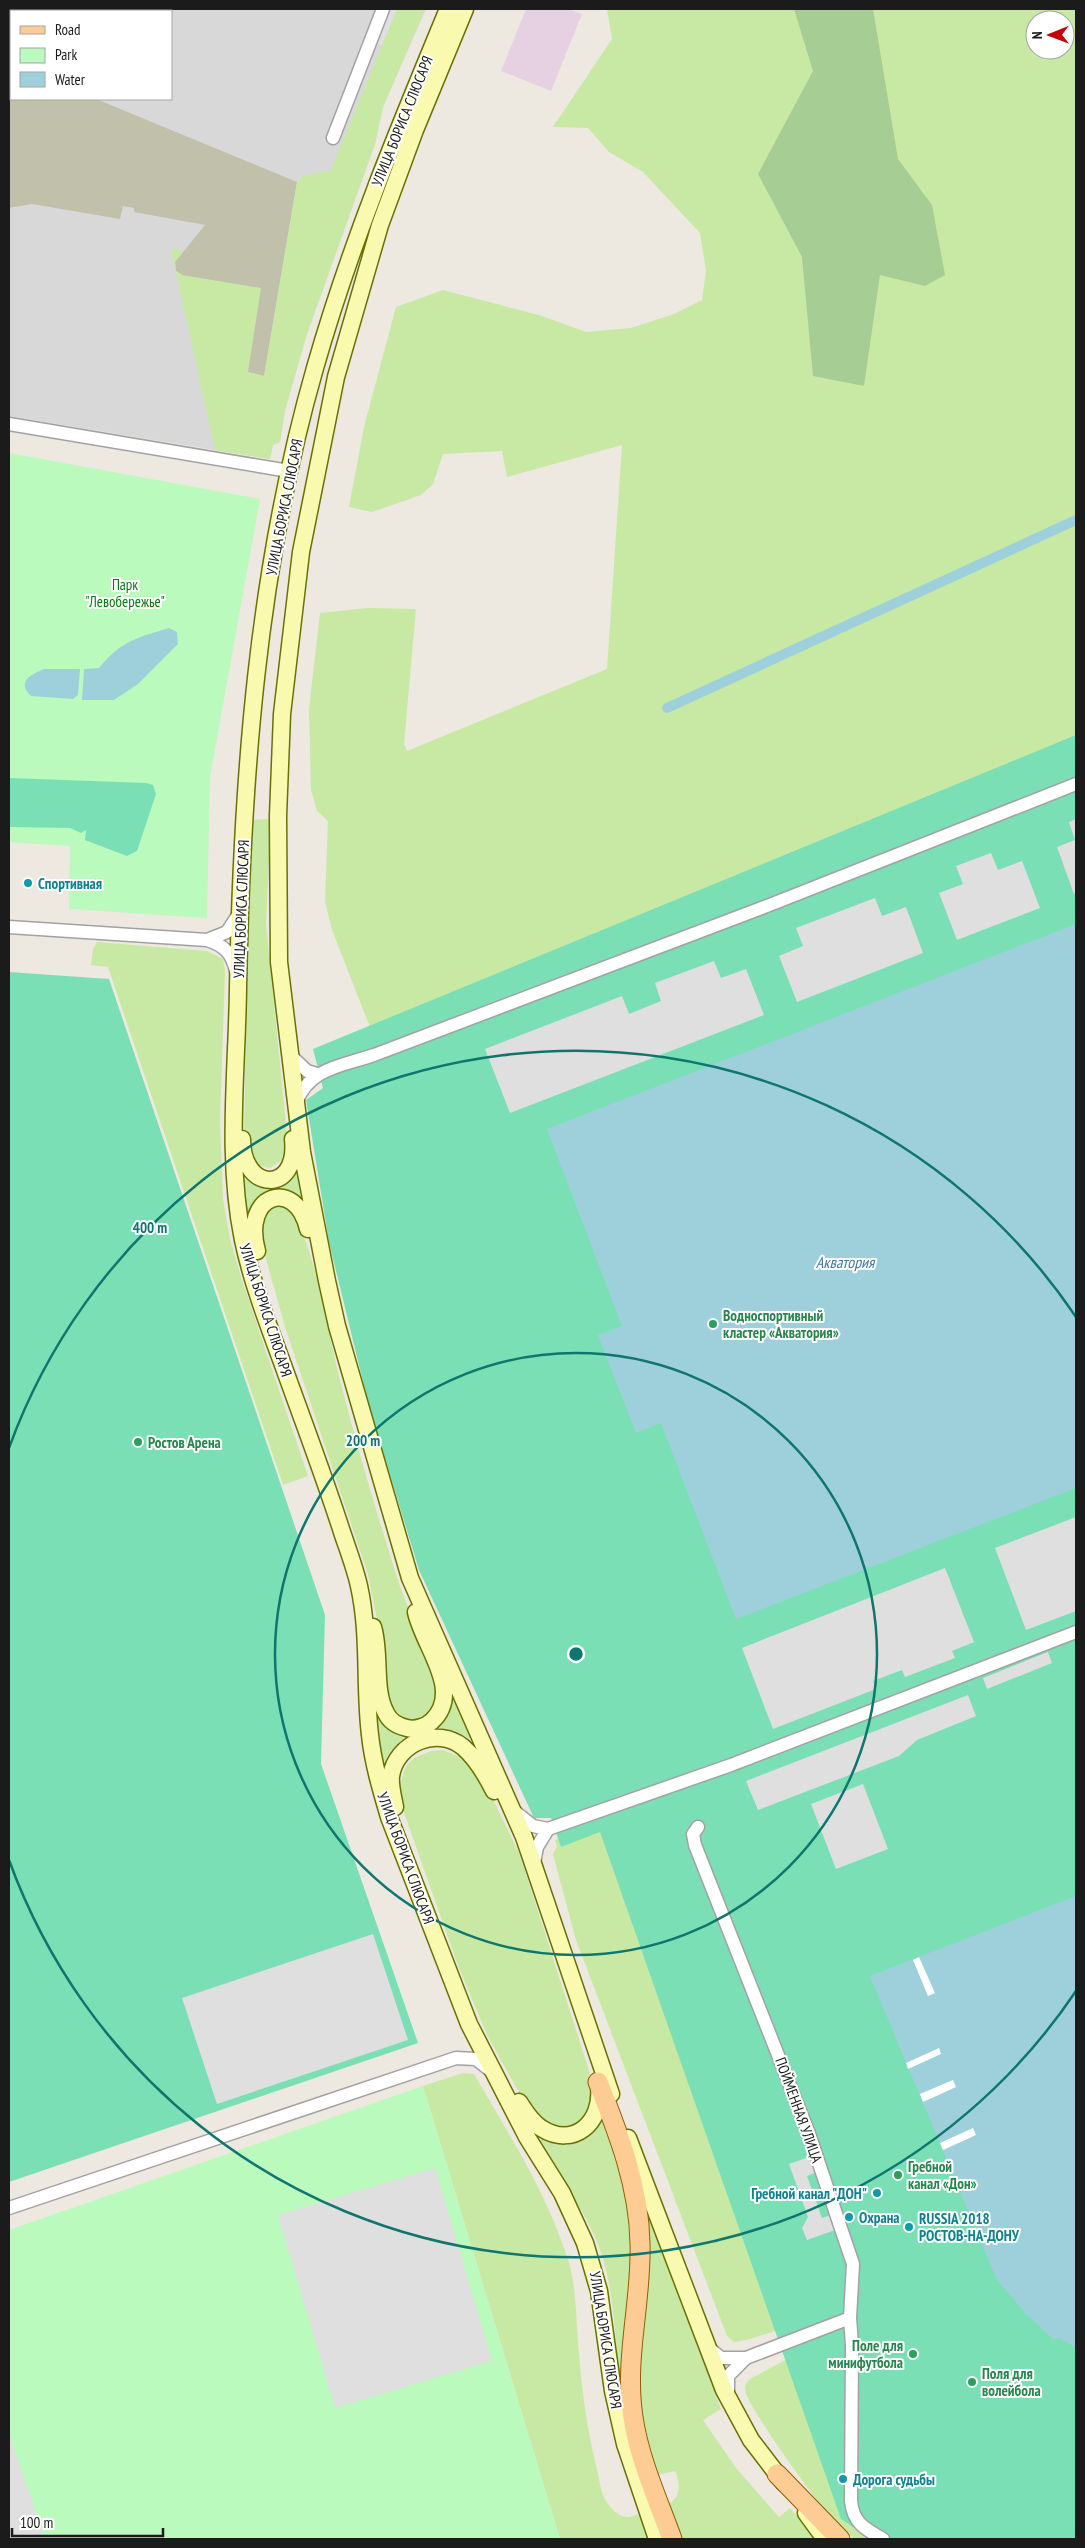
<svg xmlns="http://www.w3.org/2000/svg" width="1085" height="2548" font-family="'PT Sans Narrow',sans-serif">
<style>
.residential{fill:#d9d8d8;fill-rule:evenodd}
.industrial{fill:#e6d1e3}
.construction{fill:#c1c0ab}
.grass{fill:#c8e9a3;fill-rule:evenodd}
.forest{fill:#a6cd93}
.park{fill:#bafabd}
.pitch{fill:#7bdfb5}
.parking{fill:#dfdfdf}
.water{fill:#9ed0dc}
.pier{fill:#fff}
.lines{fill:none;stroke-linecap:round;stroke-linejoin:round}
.canal{stroke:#9ed0dc;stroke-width:10}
.minor-casing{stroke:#a2a2a2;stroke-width:15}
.secondary-casing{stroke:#687103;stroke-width:19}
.primary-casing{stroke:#915d00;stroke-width:21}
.minor{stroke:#fff;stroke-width:12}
.secondary{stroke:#f9fab0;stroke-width:16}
.primary{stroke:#fdcc94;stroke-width:19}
.ring{fill:none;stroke:#0f766e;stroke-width:2.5}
.culture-dot{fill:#0f9aa8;stroke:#fff;stroke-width:2}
.leisure-dot{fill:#2e9e5b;stroke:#fff;stroke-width:2}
.labels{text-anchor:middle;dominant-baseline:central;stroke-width:4;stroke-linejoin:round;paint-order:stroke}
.street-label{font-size:15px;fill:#1b1b1b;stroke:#fff}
.park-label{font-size:15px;fill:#09780f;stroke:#fff}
.culture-label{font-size:15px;font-weight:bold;fill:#0d838f;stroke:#fff;text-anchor:start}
.leisure-label{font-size:15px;font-weight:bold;fill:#27864d;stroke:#fff;text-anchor:start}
.water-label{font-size:16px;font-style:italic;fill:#4477a3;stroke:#fff}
.centre{fill:#0f766e;stroke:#fff;stroke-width:2.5}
.ring-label{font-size:15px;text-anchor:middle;font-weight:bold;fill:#0f766e;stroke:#fff;stroke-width:4;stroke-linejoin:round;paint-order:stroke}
</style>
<rect width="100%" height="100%" fill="#ede8e0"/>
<!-- residential -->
<path class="residential" d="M9,9h417l-43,98 -8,37 -68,190 -22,76 -5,32 -7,3 -3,14 -261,-43zM11,11h160v88h-160z"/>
<!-- industrial -->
<path class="industrial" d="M526,9h43l13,5 -31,77 -50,-20z"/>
<!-- construction -->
<path class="construction" d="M9,63l2,1v35h85l201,83 -33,194 -16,-4 -66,-97 -6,-4 -1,-9 30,-37 -71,-13v-4l-11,-2 -3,13 -88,-15 -23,4z"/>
<!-- grass -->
<path class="grass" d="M397,9h28l-42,98 -8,37 -68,190 -22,76 -5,32 -7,3 -3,14 -55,-9 -44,-200 5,-2 6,5 -7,9 1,9 6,4 79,13 -13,84 16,4 33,-194 6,-6 28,-6z
M607,9h469v769l-699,267 -45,-115 -7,-29 3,-80 -11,-10 -6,-21 -2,-81 11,-96 48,-5 48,1 -12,135 3,7 200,-82 15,-224 -115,32 -5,-26 -59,3 -10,30 -12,11 -49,17 -23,-5 15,-80 32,-120 47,-17 99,26 44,16 45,-4 43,-14 28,-14 4,-29 -6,-38 -57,-61 -34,-20 -21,-24 -35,-1 59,-88zM1035,20h30v30h-30z
M271,819l-5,105 21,210 -5,26 -12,8 -14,-3 -12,-22 5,-323z
M97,942l110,9 16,8 2,12 -5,150 3,78 7,40 12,41 66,196 -25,9 -175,-518 -17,-2 2,-16z
M298,1166l6,36 -10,-7 -48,19 -4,-38z
M270,1205l21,1c26,52 34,114 48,170 17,68 37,135 58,201 12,39 40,86 43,124l-16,20h-23l-16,-20 -5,-66 -12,-61 -83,-247 -27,-97z
M453,1697l18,39 -1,3c-14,-9 -27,-12 -44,-12z
M375,1715l17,11 23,5c-15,9 -27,19 -32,37h-2z
M443,1750l17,7 14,12 11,14 35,72 73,228v27l-16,18 -24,2 -22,-16 -44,-79 -30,-72 -56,-159 -3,-14 8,-24 8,-8 17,-7z
M722,1779l103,536 -75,24 -16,3 -7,-6 -151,-396 -23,-86 4,-8 -2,-6z
M463,2073l11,1c35,61 74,120 95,189 7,24 7,53 9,79 3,41 8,83 18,123 3,11 4,27 10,36 6,10 16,19 27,15 25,-7 57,-10 42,-45l-19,4 -14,-53 -4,-41 7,-174 76,202 -18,11 33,48 43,49 11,-9 26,31h-256l-137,-453z
M603,2112c7,20 16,41 21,61 17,68 3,142 -4,210 -6,-47 -5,-102 -25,-146 -15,-34 -38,-63 -55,-96l3,-4 6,2z
M812,2346l35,174 7,9 17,10h-16c-7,-5 -15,-11 -21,-17 -14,-16 -89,-118 -89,-133 0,-5 2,-7 5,-10z"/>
<!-- forest -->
<path class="forest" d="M794,9h79l25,150 34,46 13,70 -20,11 -45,-11 -16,111 -51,-10 -11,-119 -44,-83 55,-103z"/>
<!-- park -->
<path class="park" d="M9,453l251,46 -50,278 -3,141 -138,-9 1,-63 -61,-4z
M423,2086l137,453h-551v-309z"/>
<!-- pitch -->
<path class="pitch" d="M1076,735v1804h-205l-30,-20 -241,-687 -39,15 -10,-29h-17l-115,-248 -50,-164 -40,-164 -23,-142 17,-12 -10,-39z
M9,778l137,5 7,2 3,9 -19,57 -10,5 -42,-16 1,-10 -5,3 -11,-5 -61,-1z
M9,972l100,7 216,636 -4,149 97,279 -409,139z"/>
<!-- parking -->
<path class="parking" d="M389,9h8l-15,36 -7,-3z
M1076,819v74l-2,1 -17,-47 18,-7 -6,-18z
M991,853l7,17 24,-9 18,47 -83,32 -18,-47 24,-9 -7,-18z
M875,898l7,18 24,-9 17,46 -126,49 -18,-46 24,-10 -7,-18z
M714,961l7,17 25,-9 18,46 -254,98 -25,-64 137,-53 7,18 32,-13 -6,-18z
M1076,1517v94l-50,19 -31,-82z
M945,1568l29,74 -22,9 3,7 -50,19 -3,-7 -29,11 3,8 -103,40 -31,-81z
M1048,1652l4,11 -65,26 -4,-11z
M968,1695l8,21 -59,24 -18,16 -141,54 -12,-29z
M863,1784l25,65 -52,20 -25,-65z
M373,1934l35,106 -191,64 -35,-106z
M812,2156l5,16 -10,4 15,42 11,-4 5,15 -31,11 -5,-12 6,-11 -19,-53z
M435,2168l57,193 -157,47 -57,-193z
M9,2434l36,105h-36z"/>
<!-- water -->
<path class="water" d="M169,628l8,4 1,12 -40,40 -24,16h-32l2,-31 15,-1c23,-28 38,-30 70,-40z
M44,669h36l-2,26 -5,4 -42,-3c-15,-14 0,-22 13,-27z
M1076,924v564l-340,131 -75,-196 -25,10 -38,-98 24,-9 -75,-197z
M1076,1896v452l-16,-10 -7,1 -26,-24 -30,-35 -127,-304z"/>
<!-- pier -->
<path class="pier" d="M919,1957l16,36 -7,3 -15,-36z
M939,2048l2,6 -33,15 -2,-6z
M953,2080l3,7 -33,15 -3,-8z
M973,2128l3,7 -33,15 -3,-7z"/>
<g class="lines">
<!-- canal -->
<path class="canal" d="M667,708l409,-188"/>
<defs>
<path id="minor" d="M333,138l50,-129
M9,424l280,47
M9,927l198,13c18,6 24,12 29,31
M207,940l20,-8 13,-20
M289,1054l18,17 10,3
M296,1103c13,-35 45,-37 78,-48l393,-149 309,-122
M514,1811l19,15 15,3 183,-64 345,-133
M698,1827l-5,7 2,11 113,286 45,133 -3,54 2,27 -1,156c2,22 14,28 32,38
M534,1863l3,-16 11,-18
M9,2208l447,-150 20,1 14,11
M709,2348l12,10h25l104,-40
M728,2395v-19l18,-18"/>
<path id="secondary" d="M448,9c-49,118 -98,236 -133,359 -58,202 -73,412 -77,620 -1,84 -12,169 5,252 9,43 25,84 40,125 20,56 41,111 59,167 6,18 13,36 17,54 11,49 5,100 11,149 3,28 11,55 19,82l80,207 58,113 35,56 23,50 14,48 14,100 12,53 32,95
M465,9l-50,121 -35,95 -44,152 -35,175 -19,162 -4,102 1,146 23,190 25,129 10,45 73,252 114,259 87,257
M242,1139c0,54 57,55 51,0
M257,1251c-16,-58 39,-74 51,-22
M373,1627c8,26 0,63 13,86 4,9 12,13 21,15 8,2 19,-1 25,-7 32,-30 -9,-75 -16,-109
M395,1807c-2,-11 -5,-21 -4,-31 5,-33 46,-50 72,-29 14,12 23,28 31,44
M519,2102c6,9 12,20 22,26 33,21 62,-6 58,-41
M628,2138l96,252 27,50 33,43
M806,2513l19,26"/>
<path id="primary" d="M598,2082c21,53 41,104 42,161 2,58 -16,115 -7,174 6,42 25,83 39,122
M777,2474l63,65"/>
</defs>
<!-- minor casing -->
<use href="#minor" class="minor-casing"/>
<!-- secondary casing -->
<use href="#secondary" class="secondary-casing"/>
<!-- primary casing -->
<use href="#primary" class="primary-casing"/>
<!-- minor -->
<use href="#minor" class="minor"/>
<!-- secondary -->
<use href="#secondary" class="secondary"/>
<!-- primary -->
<use href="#primary" class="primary"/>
</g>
<!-- distance rings -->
<g class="ring">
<circle cx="576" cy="1654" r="301"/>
<path d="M1076 1991A603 603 0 0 1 9 1860M9 1448A603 603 0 0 1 1076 1317"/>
</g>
<!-- markers -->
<g class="culture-dot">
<circle cx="28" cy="883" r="5"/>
<circle cx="877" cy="2193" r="5"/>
<circle cx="849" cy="2217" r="5"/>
<circle cx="909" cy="2227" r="5"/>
<circle cx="843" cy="2479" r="5"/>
</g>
<g class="leisure-dot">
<circle cx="713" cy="1324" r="5"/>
<circle cx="138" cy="1442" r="5"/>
<circle cx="898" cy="2175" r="5"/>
<circle cx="913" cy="2354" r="5"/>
<circle cx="972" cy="2382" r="5"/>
</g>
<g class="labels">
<!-- street labels -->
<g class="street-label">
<text transform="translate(402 121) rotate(-68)">УЛИЦА БОРИСА СЛЮСАРЯ</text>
<text transform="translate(284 507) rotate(-79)">УЛИЦА БОРИСА СЛЮСАРЯ</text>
<text transform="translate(241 909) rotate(-88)">УЛИЦА БОРИСА СЛЮСАРЯ</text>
<text transform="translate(266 1310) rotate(72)">УЛИЦА БОРИСА СЛЮСАРЯ</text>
<text transform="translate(406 1858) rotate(70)">УЛИЦА БОРИСА СЛЮСАРЯ</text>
<text transform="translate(799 2110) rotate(70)">ПОЙМЕННАЯ УЛИЦА</text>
<text transform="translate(606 2340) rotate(81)">УЛИЦА БОРИСА СЛЮСАРЯ</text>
</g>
<!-- park labels -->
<g class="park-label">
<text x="125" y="584">Парк<tspan x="125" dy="17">"Левобережье"</tspan></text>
</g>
<!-- culture labels -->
<g class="culture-label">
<text x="38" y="883">Спортивная</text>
<text x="867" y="2193" text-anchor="end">Гребной канал "ДОН"</text>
<text x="859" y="2217">Охрана</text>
<text x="919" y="2218">RUSSIA 2018<tspan x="919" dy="17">РОСТОВ-НА-ДОНУ</tspan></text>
<text x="853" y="2479">Дорога судьбы</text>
</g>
<!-- leisure labels -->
<g class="leisure-label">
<text x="723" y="1315">Водноспортивный<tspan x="723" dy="17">кластер «Акватория»</tspan></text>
<text x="148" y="1442">Ростов Арена</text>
<text x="908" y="2166">Гребной<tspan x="908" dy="17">канал «Дон»</tspan></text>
<text x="903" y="2345" text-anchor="end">Поле для<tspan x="903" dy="17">минифутбола</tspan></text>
<text x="982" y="2373">Поля для<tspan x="982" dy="17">волейбола</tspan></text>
</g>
<!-- water labels -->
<g class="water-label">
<text x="845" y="1262">Акватория</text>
</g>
</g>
<circle cx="576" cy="1654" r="8" class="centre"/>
<g class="ring-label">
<text x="150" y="1233">400 m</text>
<text x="363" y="1446">200 m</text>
</g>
<!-- border -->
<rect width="1085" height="2548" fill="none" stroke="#1b1b1b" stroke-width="20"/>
<!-- legend -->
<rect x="10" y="10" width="162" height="90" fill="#ffffff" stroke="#a4a4a4"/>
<rect x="20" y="26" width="25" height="8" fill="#fdcc94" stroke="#a4a4a4"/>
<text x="55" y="35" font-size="15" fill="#1b1b1b">Road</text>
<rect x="20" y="48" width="25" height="15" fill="#bafabd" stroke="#a4a4a4"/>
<text x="55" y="60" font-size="15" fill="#1b1b1b">Park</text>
<rect x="20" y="72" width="25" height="15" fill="#9ed0dc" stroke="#a4a4a4"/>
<text x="55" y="85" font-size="15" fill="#1b1b1b">Water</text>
<!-- north arrow -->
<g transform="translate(1050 35) rotate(269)"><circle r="24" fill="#ffffff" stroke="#a4a4a4"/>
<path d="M0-4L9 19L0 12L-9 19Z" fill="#c50006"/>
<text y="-8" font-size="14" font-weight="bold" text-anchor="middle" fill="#1b1b1b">N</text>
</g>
<!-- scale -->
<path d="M12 2528v8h151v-8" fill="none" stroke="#1b1b1b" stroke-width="2.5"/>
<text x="20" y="2528" font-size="15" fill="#1b1b1b" stroke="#ffffff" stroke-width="4" paint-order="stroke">100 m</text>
</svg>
